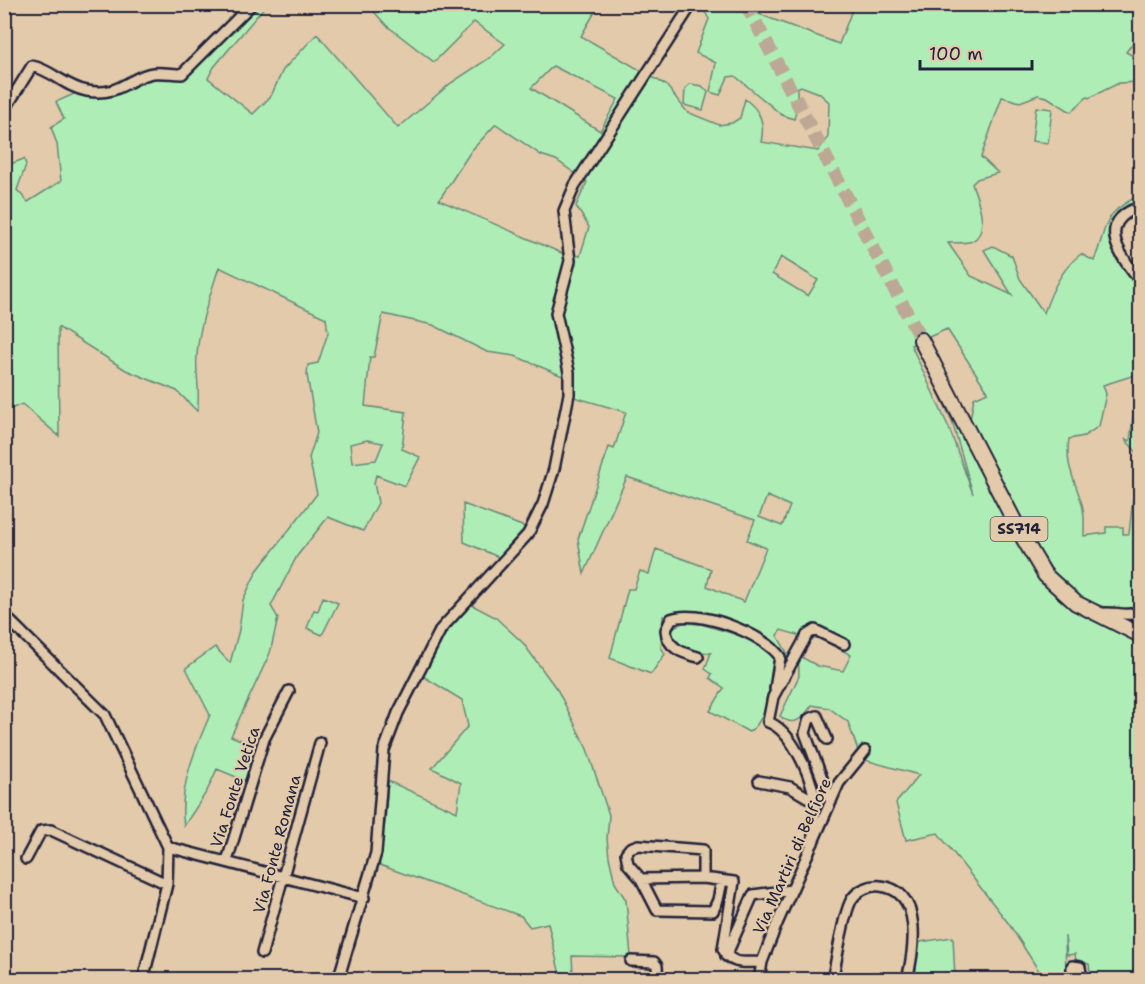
<svg xmlns="http://www.w3.org/2000/svg" width="1145" height="984" font-family="'Shantell Sans',sans-serif">
<style>
.green{fill:#aeeeb6;stroke:#688878;stroke-width:1.5;fill-rule:evenodd}
.lines{fill:none;stroke-linecap:round;stroke-linejoin:round}
.highway-tunnel{stroke:#bca894;stroke-width:14;stroke-dasharray:14 7;stroke-linecap:butt}
.minor-casing{stroke:#22223b;stroke-width:14}
.highway-casing{stroke:#22223b;stroke-width:18}
.minor{stroke:#e2caaa;stroke-width:9}
.highway{stroke:#e2caaa;stroke-width:14}
.labels{text-anchor:middle;dominant-baseline:central;stroke-width:4.5;stroke-linejoin:round;paint-order:stroke}
.shield{fill:#e2caaa;stroke:#5c545c;stroke-width:1.5}
.shield-label{font-size:15px;font-weight:bold;fill:#22223b}
.street-label{font-size:16px;fill:#22223b;stroke:#e2caaa}
</style>
<rect width="100%" height="100%" fill="#e2caaa"/>
<filter id="ink" filterUnits="userSpaceOnUse"><feTurbulence type="fractalNoise" baseFrequency=".0167" numOctaves="2"/><feDisplacementMap in="SourceGraphic" scale="12" xChannelSelector="R" yChannelSelector="G"/><feConvolveMatrix kernelMatrix="1 2 1 2 8 2 1 2 1" color-interpolation-filters="sRGB"/></filter>
<g filter="url(#ink)">
<!-- green -->
<path class="green" d="M220,5h46l-52,62 -6,11 45,36 18,-18 12,-26 34,-36 81,94 53,-45 40,-26 14,-13 -31,-22 -40,40 -48,-37 -18,-20h231l-18,31 85,49 21,27 32,13 13,-2 8,-5 5,-19c16,12 20,24 16,43l57,9 10,-14 1,-35 -10,-9 -18,-7 -4,2v19l-3,12 -12,-4 -47,-39 -7,1 -8,18 -10,-3 6,-29 -20,-10 13,-34 -8,-14h46l1,5 91,34 15,-39h286v28l-14,19 14,8 -1,22 -20,1 -30,15 -2,-1 -16,15 -24,-15 -9,-2 -18,7 -18,-5 -21,60 17,16 -21,6 -5,5c5,13 19,48 0,57 -7,3 -17,1 -24,2l23,33 41,19 -28,-45 9,-4 19,10 8,23 24,34c7,-21 19,-46 37,-59l13,7c15,-38 6,-46 46,-66v9l-28,30v13l5,13 23,28v168l-15,-17 5,2 8,-67 -35,11 3,9 -7,32 -15,10 -15,3c-4,24 4,37 11,59 5,12 4,25 4,38l22,-3v-6h17v7h6l4,-36 7,1v110c-71,9 -100,-53 -127,-106 -15,-28 -29,-55 -43,-83l4,-22 14,-6 -41,-63 -36,16 38,83 24,66 -21,-73 -35,-74 126,233c34,38 58,39 97,64v335h-49l-2,-15 -13,-4 -1,-6 -8,1 -2,-19 1,43h-22l-35,-55 -71,-91 -32,7 -10,-37 23,-28 -58,-16 -13,-37 -19,-14 -17,-3c-8,12 -18,24 -32,11l19,-40 -1,-41 -17,-5 -4,5 14,25 -5,6c-2,-46 -90,-47 -123,-50l-2,31 4,7 -14,20 -41,-16 18,-69h6l6,-18 9,3 7,-25 55,20 -4,17 37,16 22,-54 -19,-8 8,-20 -128,-43 -43,97 -6,-35 31,-92 5,2 12,-37 -59,-17 -2,-18 -50,-21 -28,-4 -54,-27 -50,-11 -9,43h-4l-5,49 41,6 -4,37 18,8 -15,29 -29,-11 -2,8 4,20 -15,28 -35,-14 -31,39 -26,50 7,12 -8,35 -39,83 27,11 -12,34 -29,-12 -10,22 -23,35c-6,-37 11,-77 26,-111l-24,-47 29,-21 15,16 9,-33 4,-30 14,-29 60,-77 -8,-36 8,-25 -10,-58 1,-10 10,-2 10,-30 -2,-15 -107,-51c-9,29 -20,58 -22,88 -2,19 4,37 0,56l-20,-20 -51,-21 -68,-43 1,109 -37,-32 -14,6 -3,-3v-241l19,-7 2,6 -9,25 11,12 33,-21 -4,-37 -6,-17 13,-8 -8,-17 31,-14h21l41,-18 24,6 16,-1 17,-18 3,-13 29,-29zM553,66l65,33 -18,32 -69,-43zM496,124l45,31 15,5 31,22 -11,24 13,21 -9,29 -14,-1 -127,-55 32,-49zM781,257l37,23 -10,16 -36,-22zM367,440l16,3 -7,17 -24,3 -2,-19zM767,496l23,10 -8,20 -23,-9zM817,637l34,18 -8,16 -25,-5 -17,-9 7,-15z
M690,84l12,2 6,6 -5,18 -19,-5 1,-16z
M1036,107l16,2 -4,34 -16,-2z
M463,504l59,22 5,2 -24,31 -39,-17z
M323,597l15,6 -16,32 -15,-7 7,-18 4,1z
M468,603l27,14 28,26 35,48 29,58 22,66 -2,24 2,18 6,26 11,17 5,57 -59,-1 1,19h-13l-12,-52 -18,4 -9,-11 -144,-52 8,-41 3,-42 69,31 4,-29 -29,-15 36,-42 -6,-26 -41,-25 22,-44z
M683,623l18,1 57,17 15,10 5,15 -12,33 4,5 -14,22 -7,6 -39,-21 14,-23 -14,-10 2,-4 -7,-5 6,-16 -28,-3 -12,-12 2,-11z
M953,937l2,42h-43l8,-37z"/>
<g class="lines">
<!-- highway-tunnel -->
<path class="highway-tunnel" d="M746,4l175,336"/>
<defs>
<path id="minor" d="M4,111l28,-45c20,4 33,21 55,25 33,6 43,-15 66,-18 9,-1 20,1 29,1l70,-70
M1140,207c-46,15 -19,50 0,74
M1097,614c16,-4 29,4 43,-2
M4,615l101,100 63,132 -1,37 -24,96
M698,657c-16,-4 -31,-9 -32,-27l5,-11c26,-11 94,15 109,38l-5,32
M827,739l-10,-23 -8,3 -4,14 26,69
M759,781l31,6 24,14
M813,843c-1,-16 4,-33 1,-48 -5,-23 -23,-65 -46,-73l5,-25 34,-62 8,-5 29,14
M168,847l196,51
M26,859l15,-28 10,-1 116,54
M227,861l37,-122 25,-48
M703,878v-28l-65,-5 -8,3 -4,5 2,11 13,15 62,-1 31,4 -11,67c8,17 22,13 39,13
M641,879l16,31 56,1 5,-11 4,-19
M262,953l58,-210
M726,956l27,-61 38,-5
M631,961l23,1 3,4 1,14
M1081,976l-9,-1v-9l8,1 2,13
M338,980l38,-127 8,-103 14,-37 43,-84 87,-95 15,-30 11,-35 15,-75v-22l-13,-59 14,-52 -6,-50 11,-26 117,-181
M759,980l3,-18 14,-36 63,-143 26,-32
M832,980c5,-19 11,-67 20,-81 6,-9 18,-14 28,-13 44,4 34,65 27,94"/>
<path id="highway" d="M921,340l101,196 23,39 31,28 64,32"/>
</defs>
<!-- minor casing -->
<use href="#minor" class="minor-casing"/>
<!-- highway casing -->
<use href="#highway" class="highway-casing"/>
<!-- minor -->
<use href="#minor" class="minor"/>
<!-- highway -->
<use href="#highway" class="highway"/>
</g>
</g>
<g class="labels">
<!-- shield labels -->
<rect class="shield" x="990.5" y="517" width="57" height="24" rx="4.5"/>
<g class="shield-label">
<text x="1019" y="529">SS714</text>
</g>
<!-- street labels -->
<g class="street-label">
<text transform="translate(235 787) rotate(-72)">Via Fonte Vetica</text>
<text transform="translate(277 844) rotate(-75)">Via Fonte Romana</text>
<text transform="translate(792 856) rotate(-66)">Via Martiri di Belfiore</text>
</g>
</g>
<!-- margin -->
<rect width="1145" height="984" fill="none" stroke="#e2caaa" stroke-width="24"/>
<rect x="12" y="12" width="1121" height="960" fill="none" stroke="#22223b" stroke-width="2" filter="url(#ink)"/>
<!-- scale -->
<path d="M920 60v9h112v-9" fill="none" stroke="#22223b" stroke-width="3"/>
<text x="929" y="60" font-size="18" fill="#22223b" stroke="#e2caaa" stroke-width="4.5" paint-order="stroke">100 m</text>
</svg>
